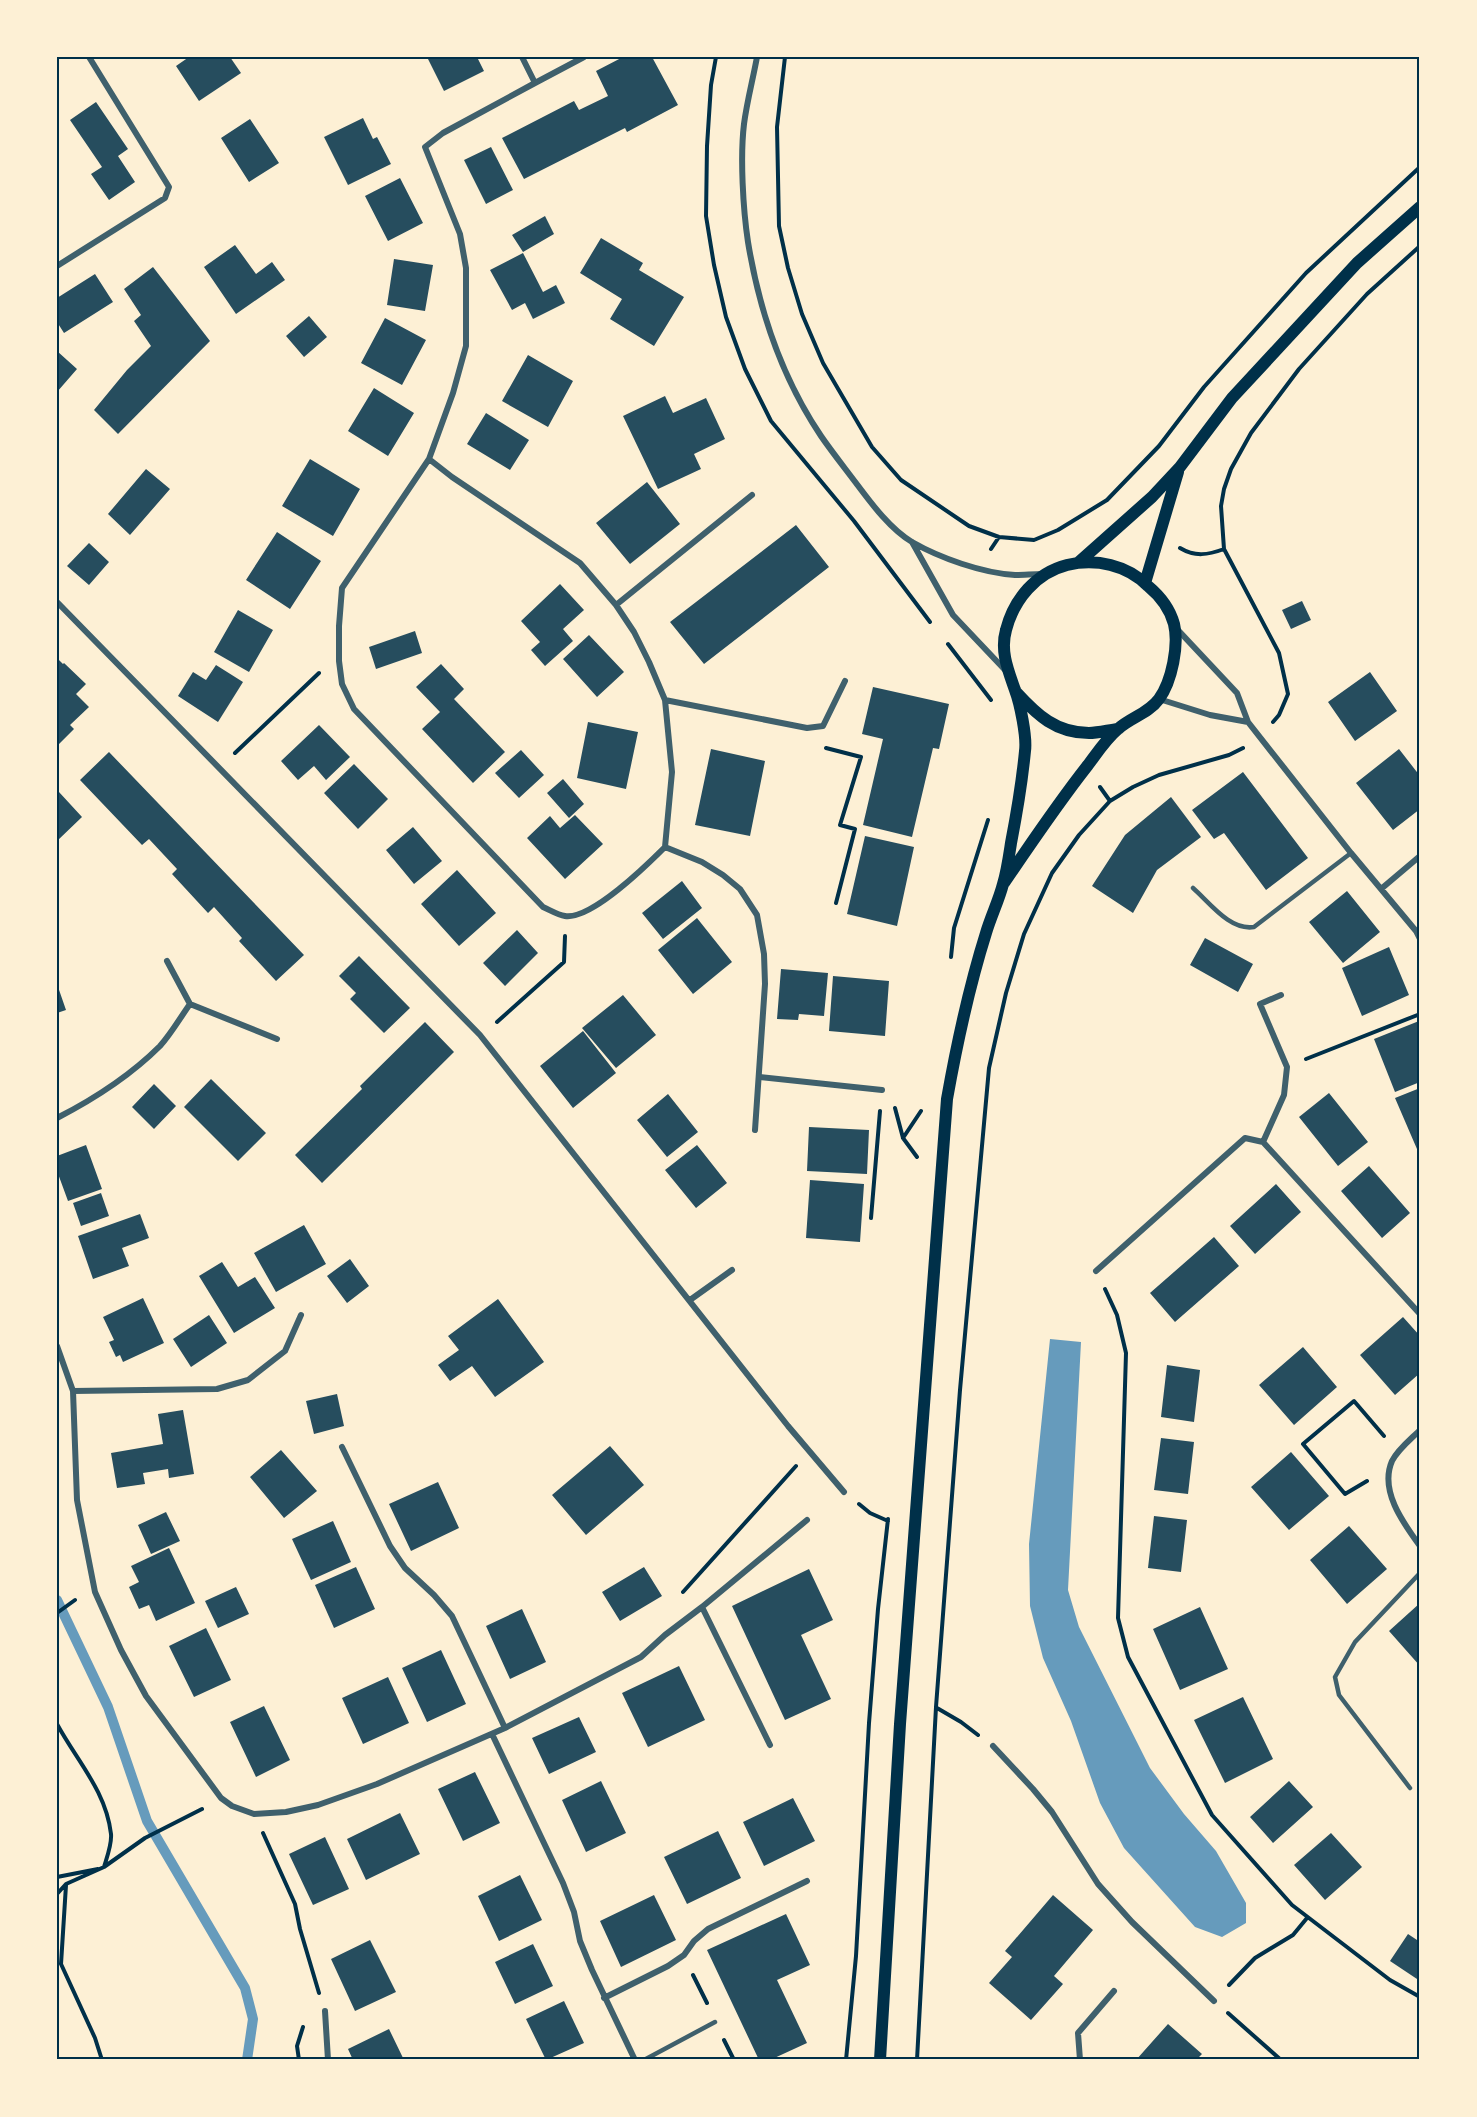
<svg xmlns="http://www.w3.org/2000/svg" width="1477" height="2117" font-family="Bitter,serif">
<style>
.water{fill:#669bbc}
.lines{fill:none;stroke-linecap:round;stroke-linejoin:round}
.stream{stroke:#669bbc;stroke-width:10}
.building{fill:#264d5e}
.path{stroke:#003049;stroke-width:4}
.service{stroke:#3f606c;stroke-width:4.5}
.minor{stroke:#3f606c;stroke-width:6}
.secondary{stroke:#003049;stroke-width:12}
.neatline{fill:none;stroke:#003049;stroke-width:2}
</style>
<rect width="100%" height="100%" fill="#fdf0d5"/>
<!-- water -->
<path class="water" d="M1050,1339l31,3 -13,248 11,37 71,141 34,46 32,37 30,52v20l-24,14 -27,-10 -71,-79 -24,-45 -29,-82 -28,-63 -13,-52 -1,-62z"/>
<g class="lines">
<!-- stream -->
<path class="stream" d="M57,1600l51,107 39,114 98,167 8,31 -6,41"/>
</g>
<!-- building -->
<path class="building" d="M189,57h41l11,16 -42,28 -23,-35z
M427,57h50l7,14 -40,20z
M623,57h29l26,48 -51,27 -2,-4 -101,51 -22,-41 72,-37 5,9 29,-14 -12,-25z
M96,102l32,47 -10,7 17,26 -26,18 -18,-26 11,-7 -32,-47z
M363,118l10,21 4,-2 14,27 -43,21 -24,-48z
M250,119l29,44 -30,19 -28,-44z
M491,147l22,43 -27,14 -22,-44z
M400,178l23,45 -35,18 -23,-45z
M545,216l9,18 -31,18 -11,-17z
M601,238l42,25 -4,7 45,27 -30,49 -44,-27 12,-20 -42,-26z
M235,245l21,29 16,-12 13,18 -49,34 -32,-47z
M523,253l20,39 13,-7 9,18 -32,16 -8,-16 -13,7 -22,-40z
M394,259l39,6 -8,46 -38,-6z
M153,267l57,74 -92,93 -24,-24 33,-40 24,-24 -17,-25 7,-6 -17,-26z
M95,274l18,28 -49,31 -7,-11v-24z
M309,316l18,21 -23,20 -18,-21z
M385,318l41,22 -24,45 -41,-22z
M57,351l20,18 -20,23z
M528,355l45,26 -25,46 -46,-26z
M374,388l40,25 -26,43 -40,-25z
M665,396l8,17 33,-15 19,41 -31,15 7,15 -43,20 -35,-73z
M486,413l43,27 -19,30 -43,-26z
M310,459l50,30 -27,47 -51,-30z
M146,469l24,20 -40,46 -22,-21z
M647,482l33,42 -50,40 -34,-41z
M796,525l33,42 -125,97 -34,-42z
M277,532l44,29 -31,48 -44,-29z
M89,543l20,19 -20,23 -22,-19z
M560,584l24,26 -21,19 10,12 -28,25 -14,-16 9,-8 -19,-21z
M1302,601l9,19 -20,9 -9,-19z
M238,610l35,20 -24,42 -35,-20z
M415,631l7,22 -46,16 -7,-22z
M589,635l35,37 -27,25 -34,-38z
M57,658l6,6 1,-1 22,21 -10,10 13,13 -19,18 4,4 -15,15 -2,-2z
M441,664l23,25 -10,10 51,53 -32,31 -51,-54 18,-17 -24,-25z
M216,665l27,17 -25,40 -40,-26 15,-24 13,8z
M1370,672l27,39 -42,30 -27,-39z
M873,687l76,17 -10,45 -6,-1 -21,89 -49,-12 20,-86 -21,-5z
M588,722l50,10 -12,57 -49,-11z
M319,725l31,32 -24,23 -12,-14 -16,14 -17,-19z
M711,749l54,12 -15,75 -55,-11z
M1399,749l21,27v33l-27,21 -37,-47z
M521,750l23,25 -25,23 -24,-25z
M109,752l195,203 -28,26 -37,-40 3,-3 -28,-31 -6,6 -36,-39 5,-5 -28,-30 -7,6 -62,-65z
M354,764l34,35 -30,30 -34,-36z
M1243,772l65,86 -42,32 -42,-57 -10,6 -22,-29z
M563,779l21,25 -15,14 -22,-25z
M59,792l23,25 -25,24v-47z
M1171,797l30,40 -44,33 -24,43 -41,-27 33,-51z
M575,815l28,29 -38,35 -38,-41 23,-22 10,12z
M413,827l29,34 -28,23 -28,-34z
M865,836l49,11 -17,79 -50,-12z
M457,870l39,43 -37,33 -38,-42z
M682,881l20,27 -39,31 -21,-26z
M1347,891l33,41 -37,31 -34,-41z
M697,918l35,44 -39,32 -35,-44z
M517,930l21,23 -33,33 -22,-23z
M1205,938l48,26 -15,28 -48,-27z
M1389,947l20,48 -47,21 -20,-48z
M359,956l51,52 -26,25 -34,-34 6,-6 -17,-17z
M781,969l47,4 -4,43 -25,-2 -1,6 -21,-1z
M833,976l56,5 -4,55 -56,-5z
M57,984l9,26 -9,3z
M623,995l33,40 -40,33 -34,-40z
M1419,1021l1,61 -25,10 -21,-53z
M425,1022l29,30 -132,131 -27,-28 67,-66 -2,-3z
M583,1031l33,42 -43,35 -33,-42z
M211,1079l55,54 -28,28 -54,-54z
M154,1084l22,22 -22,23 -22,-22z
M1420,1088v68l-25,-58z
M1329,1093l39,49 -30,24 -39,-49z
M668,1094l30,38 -31,25 -30,-37z
M809,1127l60,3 -2,44 -60,-3z
M86,1145l16,44 -34,12 -11,-30v-15z
M697,1145l30,38 -31,25 -31,-38z
M1369,1166l41,47 -28,25 -41,-47z
M810,1180l54,4 -4,58 -54,-4z
M1276,1184l25,28 -46,42 -25,-28z
M101,1193l8,23 -28,10 -8,-23z
M140,1214l9,24 -27,10 7,18 -36,13 -15,-43z
M304,1225l22,39 -50,28 -22,-39z
M1214,1237l25,29 -64,56 -25,-29z
M350,1259l19,27 -22,17 -20,-27z
M222,1262l16,25 17,-10 20,31 -41,25 -35,-57z
M143,1298l21,45 -41,19 -3,-7 -4,2 -7,-15 5,-2 -11,-23z
M498,1299l46,63 -49,35 -23,-31 -22,15 -12,-16 21,-15 -11,-14z
M209,1315l18,28 -36,24 -18,-28z
M1403,1317l17,19v37l-25,22 -35,-40z
M1303,1347l34,40 -43,38 -35,-40z
M1167,1365l33,5 -6,52 -33,-5z
M337,1394l7,32 -30,8 -8,-33z
M183,1410l11,64 -25,4 -1,-9 -25,4 2,11 -28,4 -6,-35 52,-9 -5,-30z
M1161,1438l33,4 -6,52 -34,-4z
M610,1446l34,39 -58,50 -34,-40z
M281,1450l36,41 -33,27 -34,-41z
M1291,1452l38,44 -40,34 -38,-43z
M438,1482l21,46 -48,23 -22,-47z
M166,1512l14,29 -29,13 -13,-29z
M1154,1516l33,4 -6,52 -33,-4z
M333,1521l18,41 -40,18 -19,-41z
M1349,1526l38,43 -40,35 -37,-44z
M169,1548l26,55 -39,18 -7,-16 -10,4 -10,-22 10,-5 -8,-16z
M356,1567l19,42 -41,19 -19,-43z
M644,1567l18,29 -42,25 -18,-29z
M809,1569l24,51 -32,15 30,64 -46,21 -53,-114z
M236,1587l13,27 -31,14 -13,-27z
M1420,1603v63l-31,-35z
M1200,1607l28,62 -48,21 -27,-61z
M522,1609l24,53 -36,17 -24,-53z
M206,1628l25,52 -37,17 -25,-51z
M441,1650l25,54 -39,18 -25,-54z
M679,1666l26,54 -57,27 -26,-54z
M388,1677l21,46 -46,21 -21,-46z
M1243,1697l30,62 -48,24 -31,-63z
M264,1706l26,54 -34,17 -26,-55z
M579,1717l17,35 -47,22 -17,-36z
M475,1772l25,51 -37,18 -25,-52z
M601,1781l25,52 -40,19 -24,-52z
M1289,1781l24,26 -40,36 -23,-26z
M793,1798l22,43 -51,25 -21,-44z
M400,1813l20,41 -54,26 -19,-41z
M718,1831l23,47 -54,26 -23,-47z
M1331,1833l31,34 -37,33 -31,-35z
M325,1837l24,52 -36,16 -24,-51z
M520,1875l22,45 -43,21 -21,-45z
M654,1895l22,45 -55,27 -21,-46z
M1053,1895l40,35 -39,46 9,8 -32,36 -42,-37 23,-26 -7,-6z
M786,1914l24,51 -33,15 30,63 -37,17h-11l-52,-110z
M1408,1934l12,8v39l-30,-20z
M370,1940l26,52 -41,19 -24,-52z
M533,1944l20,42 -38,18 -20,-42z
M564,2001l20,42 -38,17 -20,-41z
M1168,2024l34,30 -6,6h-60z
M389,2029l15,31h-51l-5,-11z"/>
<g class="lines">
<!-- path -->
<path class="path" d="M716,57l-5,28 -4,61 -1,70 8,49 12,52 19,52 26,52 83,100 76,101
M785,57l-8,70 2,99 9,42 14,46 21,49 49,84 29,33 68,46 30,11 35,3 24,-10 49,-30 52,-54 45,-59 102,-114 114,-106
M1180,548c15,9 28,7 44,1
M991,549l8,-12
M948,644l43,56
M1273,722l6,-7 9,-21 -9,-41 -55,-104 -3,-43 3,-17 7,-20 20,-36 48,-64 68,-75 53,-48
M826,748l35,9 -21,68 15,4 -19,74
M235,753l84,-80
M1100,787l10,14
M951,957l3,-29 34,-108
M497,1022l67,-60 1,-26
M1306,1059l114,-45
M895,1108l8,30 18,-27
M903,1138l14,19
M871,1218l9,-107
M1105,1289l12,26 9,38 -8,265 10,39 84,158 80,90 98,75 30,17
M1367,1481l-22,13 -42,-50 51,-43 30,35
M859,1504l11,9 18,8
M683,1592l113,-126
M57,1613l18,-13
M937,1708l24,14 17,13
M57,1724c20,37 49,67 54,110 1,10 -4,23 -7,33
M263,1833l32,71 5,25 19,64
M57,1877l41,-8
M66,1885l-5,79 34,74 7,22
M57,1894l9,-10 38,-17 41,-29 57,-29
M693,1975l14,28
M1229,1985l26,-27 38,-23 14,-17
M1228,2013l53,47
M724,2040l10,20
M299,2060l-2,-14 6,-19
M846,2060l10,-104 13,-233 9,-114 10,-90
M917,2060l19,-353 24,-317 29,-322 17,-75 18,-59 28,-61 27,-38 31,-34 23,-14 26,-12 70,-20 14,-7"/>
<!-- service -->
<path class="service" d="M1193,888c17,15 37,43 61,39l97,-74
M1410,1788l-71,-93 -4,-18 20,-35 65,-69
M644,2060l71,-38"/>
<!-- minor -->
<path class="minor" d="M757,57c-4,22 -10,44 -13,67 -4,33 -1,85 4,118 11,67 34,136 73,194 11,16 23,31 35,47 15,20 34,46 56,59 28,16 70,31 103,33 9,0 18,-1 27,-1
M535,83l49,-26
M57,266l108,-68 4,-11 -80,-130
M429,459l23,18 128,86 36,42 18,27 15,30 16,38 7,72 -7,75c-18,18 -74,73 -100,69 -7,-1 -15,-6 -22,-9l-189,-198 -12,-25 -3,-23v-35l3,-38 87,-129 24,-66 13,-47v-78l-6,-34 -35,-87 18,-14 92,-50 -13,-26
M912,542l41,73 53,56
M57,602l423,433 308,391 56,66
M616,605l136,-110
M1177,629l60,64 11,29 103,131 65,78 4,8
M1159,699l51,16 38,7
M665,700l142,28 16,-2 22,-45
M665,847l37,15 21,13 17,14 17,26 7,39 1,30 -10,146
M1381,889l39,-33
M167,961l23,43
M1281,995l-21,9 27,63 -3,28 -21,47 157,172
M760,1077l122,13
M57,1118c37,-19 73,-42 103,-72 11,-12 20,-28 30,-42l87,35
M1096,1271l149,-133 18,4
M690,1300l42,-30
M57,1346l16,45 4,109 18,92 26,58 25,46 75,102 11,8 22,8 32,-2 32,-7 59,-21 128,-56 136,-71 24,-22 37,-28 105,-87
M73,1391l144,-2 31,-9 37,-29 16,-36
M1420,1430c-9,9 -22,19 -28,31 -13,30 12,63 28,85
M342,1447l48,99 15,22 29,27 18,21 53,112
M702,1607l68,138
M492,1734l71,149 11,29 6,29 12,29 43,90
M993,1746l40,43 19,23 46,72 34,38 82,79
M604,1998l64,-32 16,-11 10,-14 14,-12 99,-48
M325,2011l3,49
M1080,2060l-2,-27 36,-42"/>
<!-- secondary -->
<path class="secondary" d="M1079,562l73,-65 28,-30 52,-69 125,-135 63,-56
M1145,583l33,-111
M1016,692c21,23 40,41 73,41 9,0 20,-3 29,-4
M880,2060l20,-336 47,-625c10,-56 22,-112 39,-166 5,-17 13,-33 17,-49 4,-13 6,-28 8,-41 6,-31 11,-61 14,-92 2,-14 -5,-48 -10,-61 -7,-20 -15,-39 -9,-60 8,-31 30,-57 61,-65 29,-7 60,0 81,21 12,10 22,23 26,38 5,21 -2,57 -15,75 -11,15 -28,18 -41,30 -12,10 -21,24 -30,36 -30,38 -57,78 -84,118"/>
</g>
<!-- border -->
<rect width="1477" height="2117" fill="none" stroke="#fdf0d5" stroke-width="117"/>
<rect x="58" y="58" width="1360" height="2000" class="neatline"/>
</svg>
